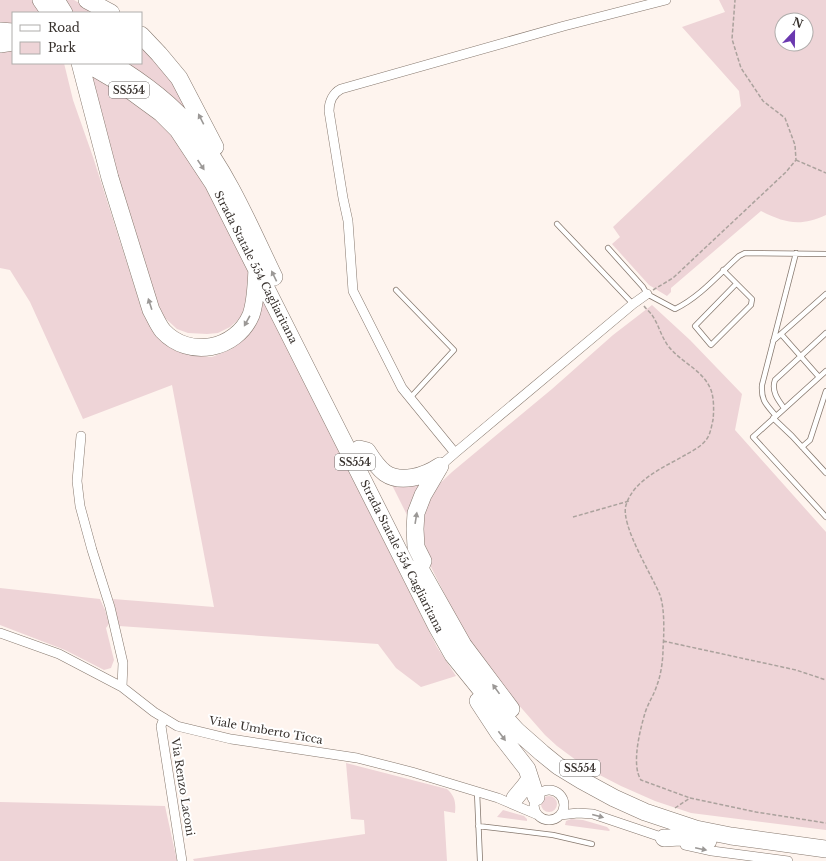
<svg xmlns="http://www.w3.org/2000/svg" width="826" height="861" font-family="'Libre Baskerville',serif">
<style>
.green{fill:#eed4d7;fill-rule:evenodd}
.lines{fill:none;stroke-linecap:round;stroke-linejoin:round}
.lane-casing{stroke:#86786e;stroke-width:6}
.street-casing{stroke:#86786e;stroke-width:10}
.highway-casing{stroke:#86786e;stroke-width:18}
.path{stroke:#aba29d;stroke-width:1.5;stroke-dasharray:4 2;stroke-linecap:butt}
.lane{stroke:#fff;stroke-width:4.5}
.street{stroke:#fff;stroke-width:9}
.highway{stroke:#fff;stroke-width:17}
.oneway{fill:#9b9896}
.labels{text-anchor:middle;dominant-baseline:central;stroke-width:4;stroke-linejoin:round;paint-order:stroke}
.shield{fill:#fff;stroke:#736f6c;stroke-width:1}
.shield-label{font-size:10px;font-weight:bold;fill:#37312d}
.street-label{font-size:11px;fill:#37312d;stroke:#fff}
</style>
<rect width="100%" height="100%" fill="#fef4ee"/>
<!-- green -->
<path class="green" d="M0,0h37l9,13h-33v13l-13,-1z
M63,0h11l23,13h-29z
M719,0h107v215c-26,12 -41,8 -65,-4l-90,77v4l-4,4 -18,-11 -37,-41 8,-7 -7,-10 128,-121 -2,-15 -57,-64 43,-15zM782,20h24v24h-24z
M141,43l30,34 34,55 -80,-69h16z
M13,50v13h51l9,37 20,57 47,147 18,31 16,15 15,5 23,2 20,-8 17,-15 13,-36 175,349 19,29 -35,11 -25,-19 -18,-24 -259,-18 -6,-27 101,8 -42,-222 -89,34 -53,-117 -20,-32 -10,-2v-217z
M86,71l44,26 38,29 33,48 48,97 1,27 -9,19 -11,10 -12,6 -11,1 -19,-1 -11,-4 -13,-12 -10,-15z
M652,305l38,35 52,54 -7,36 91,102v298l-135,-17 -36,-12 -34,-15 -33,-17 -31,-23 -12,-11 -49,-56 -27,-36 -48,-96 -1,-24 15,-35 17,-16 100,-83 61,-54z
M431,473l-20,50 -22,-44z
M0,588l100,11 5,11 4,14 -3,4 8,32 -3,8 -7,2 -39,-20 -65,-25z
M346,763l101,26c8,7 9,14 8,24l-11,-2 3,50h-253l-1,-2 172,-25 -1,-14 -13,-1z
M541 804a8 8 0 1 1 16 0a8 8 0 1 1-16 0Z
M0,802l165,4 12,55h-177z
M503,810l21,6 3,3v2l-30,-4z
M571,819l12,1 24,7 3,3 -1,1 -44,-6 1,-4z"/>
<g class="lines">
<defs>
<path id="lane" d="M557,224l76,80
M608,248l35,39 4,7 28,15c25,-12 44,-35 64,-53l6,-3 81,1
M723,270l29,29 -1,6 -40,40 -16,-19 41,-42
M396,290l58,60 -44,48
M781,334l38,43
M773,341l53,-47
M826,371l-73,66 73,80
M784,408c-6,-8 -13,-17 -9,-28l51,-47
M776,416c-10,-12 -15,-15 -14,-31l34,-132
M773,418l19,18 34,37
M802,447l8,-7 16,-49
M477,792l3,69
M478,826l75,9 39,9"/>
<path id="street" d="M81,436l-4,45 3,25 12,44 18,57 13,56 -1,24
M455,453l178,-149 14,-10
M440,466l15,-13 -53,-65 -49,-97 -5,-70 -5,-23 -14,-87c0,-9 4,-18 12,-22l223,-63 102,-26
M0,633l59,21 63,33 32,25 23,14 54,13 126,19 55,14 86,26 40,17
M164,718l-3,8 21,135
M534 805a15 15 0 1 1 30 0a15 15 0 1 1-30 0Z
M560,815l18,-2 15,1 74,25
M685,845l27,6 76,10"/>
<path id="highway" d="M41,0l9,13
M56,0l8,13
M87,0l24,13
M0,31l13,1
M141,35l18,19 20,24 36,69
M0,44l13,-2
M80,63l30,115 41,132c4,7 7,15 12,21 26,28 73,19 88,-16 5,-14 5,-31 6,-46
M86,63l34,20 41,30 17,17 35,53 223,442 17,30 42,52 22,24 25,22 16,13 23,14 33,18 31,14 51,17 35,7 95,13
M111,63c30,18 60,40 82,67 35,44 57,97 81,147
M359,449l8,2c5,8 10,16 18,22 16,11 40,3 55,-7
M419,567l44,78 48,64
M420,568l3,-7 -7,-14 -1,-18 1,-16 7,-18 17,-29
M478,701l21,32 28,36 9,28
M515,798l10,-12 5,-7
M664,838l16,-1 28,4"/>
</defs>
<!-- lane casing -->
<use href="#lane" class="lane-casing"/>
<!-- street casing -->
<use href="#street" class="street-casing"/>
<!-- highway casing -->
<use href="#highway" class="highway-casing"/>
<!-- path -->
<path class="path" d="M796,160l30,13
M653,290l20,-12 113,-106 10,-12 -1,-15 -10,-27 -22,-17 -22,-33 -9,-29 3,-39
M644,306c2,3 6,6 8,9 7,10 9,22 17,32 13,16 34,23 42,43 3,8 3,21 2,30 -1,4 -2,10 -4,15 -4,9 -13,14 -22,19 -22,13 -53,25 -61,51 -6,20 26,70 34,90 5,14 4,40 3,54 0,11 -2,26 -6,36 -3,10 -9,18 -12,28 -5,17 -14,52 -4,67l49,18
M573,517l56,-16
M663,641l133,29 30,10
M675,808l15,-10 66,14 70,11"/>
<!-- lane -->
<use href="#lane" class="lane"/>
<!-- street -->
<use href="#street" class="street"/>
<!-- highway -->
<use href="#highway" class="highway"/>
</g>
<!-- one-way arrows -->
<defs><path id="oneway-solid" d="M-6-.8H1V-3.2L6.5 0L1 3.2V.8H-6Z"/></defs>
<g class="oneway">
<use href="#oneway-solid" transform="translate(201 119) rotate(-117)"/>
<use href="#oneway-solid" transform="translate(201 165) rotate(56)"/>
<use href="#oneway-solid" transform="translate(274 276) rotate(-116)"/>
<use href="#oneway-solid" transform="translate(150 304) rotate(-108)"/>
<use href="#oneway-solid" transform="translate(247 321) rotate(119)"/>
<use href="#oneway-solid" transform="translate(416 518) rotate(-81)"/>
<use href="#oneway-solid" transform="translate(496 689) rotate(-126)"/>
<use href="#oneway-solid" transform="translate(502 736) rotate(53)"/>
<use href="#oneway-solid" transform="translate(598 816) rotate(15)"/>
<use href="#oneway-solid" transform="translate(701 849) rotate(12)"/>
</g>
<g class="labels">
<!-- shield labels -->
<g class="shield">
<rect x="109" y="82" width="40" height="16" rx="3"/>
<rect x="335" y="454" width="40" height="16" rx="3"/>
<rect x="560" y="760" width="40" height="16" rx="3"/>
</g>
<g class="shield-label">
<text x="129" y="90">SS554</text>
<text x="355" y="462">SS554</text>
<text x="580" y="768">SS554</text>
</g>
<!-- street labels -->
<g class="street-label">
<text transform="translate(256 267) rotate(63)">Strada Statale 554 Cagliaritana</text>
<text transform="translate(402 556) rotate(63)">Strada Statale 554 Cagliaritana</text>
<text transform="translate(266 730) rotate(10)">Viale Umberto Ticca</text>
<text transform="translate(183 787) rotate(81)">Via Renzo Laconi</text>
</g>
</g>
<!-- legend -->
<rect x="12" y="12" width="130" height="52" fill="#ffffff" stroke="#afadab"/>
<rect x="20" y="25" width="20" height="6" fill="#ffffff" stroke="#afadab"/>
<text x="48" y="32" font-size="12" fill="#37312d">Road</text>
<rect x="20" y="42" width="20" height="12" fill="#eed4d7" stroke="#afadab"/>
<text x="48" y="52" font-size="12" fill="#37312d">Park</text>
<!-- north arrow -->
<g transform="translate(794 32) rotate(22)"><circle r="19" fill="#ffffff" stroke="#afadab"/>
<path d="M0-3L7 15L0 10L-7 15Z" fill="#6a38af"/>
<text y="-6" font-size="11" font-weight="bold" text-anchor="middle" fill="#37312d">N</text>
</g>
</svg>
